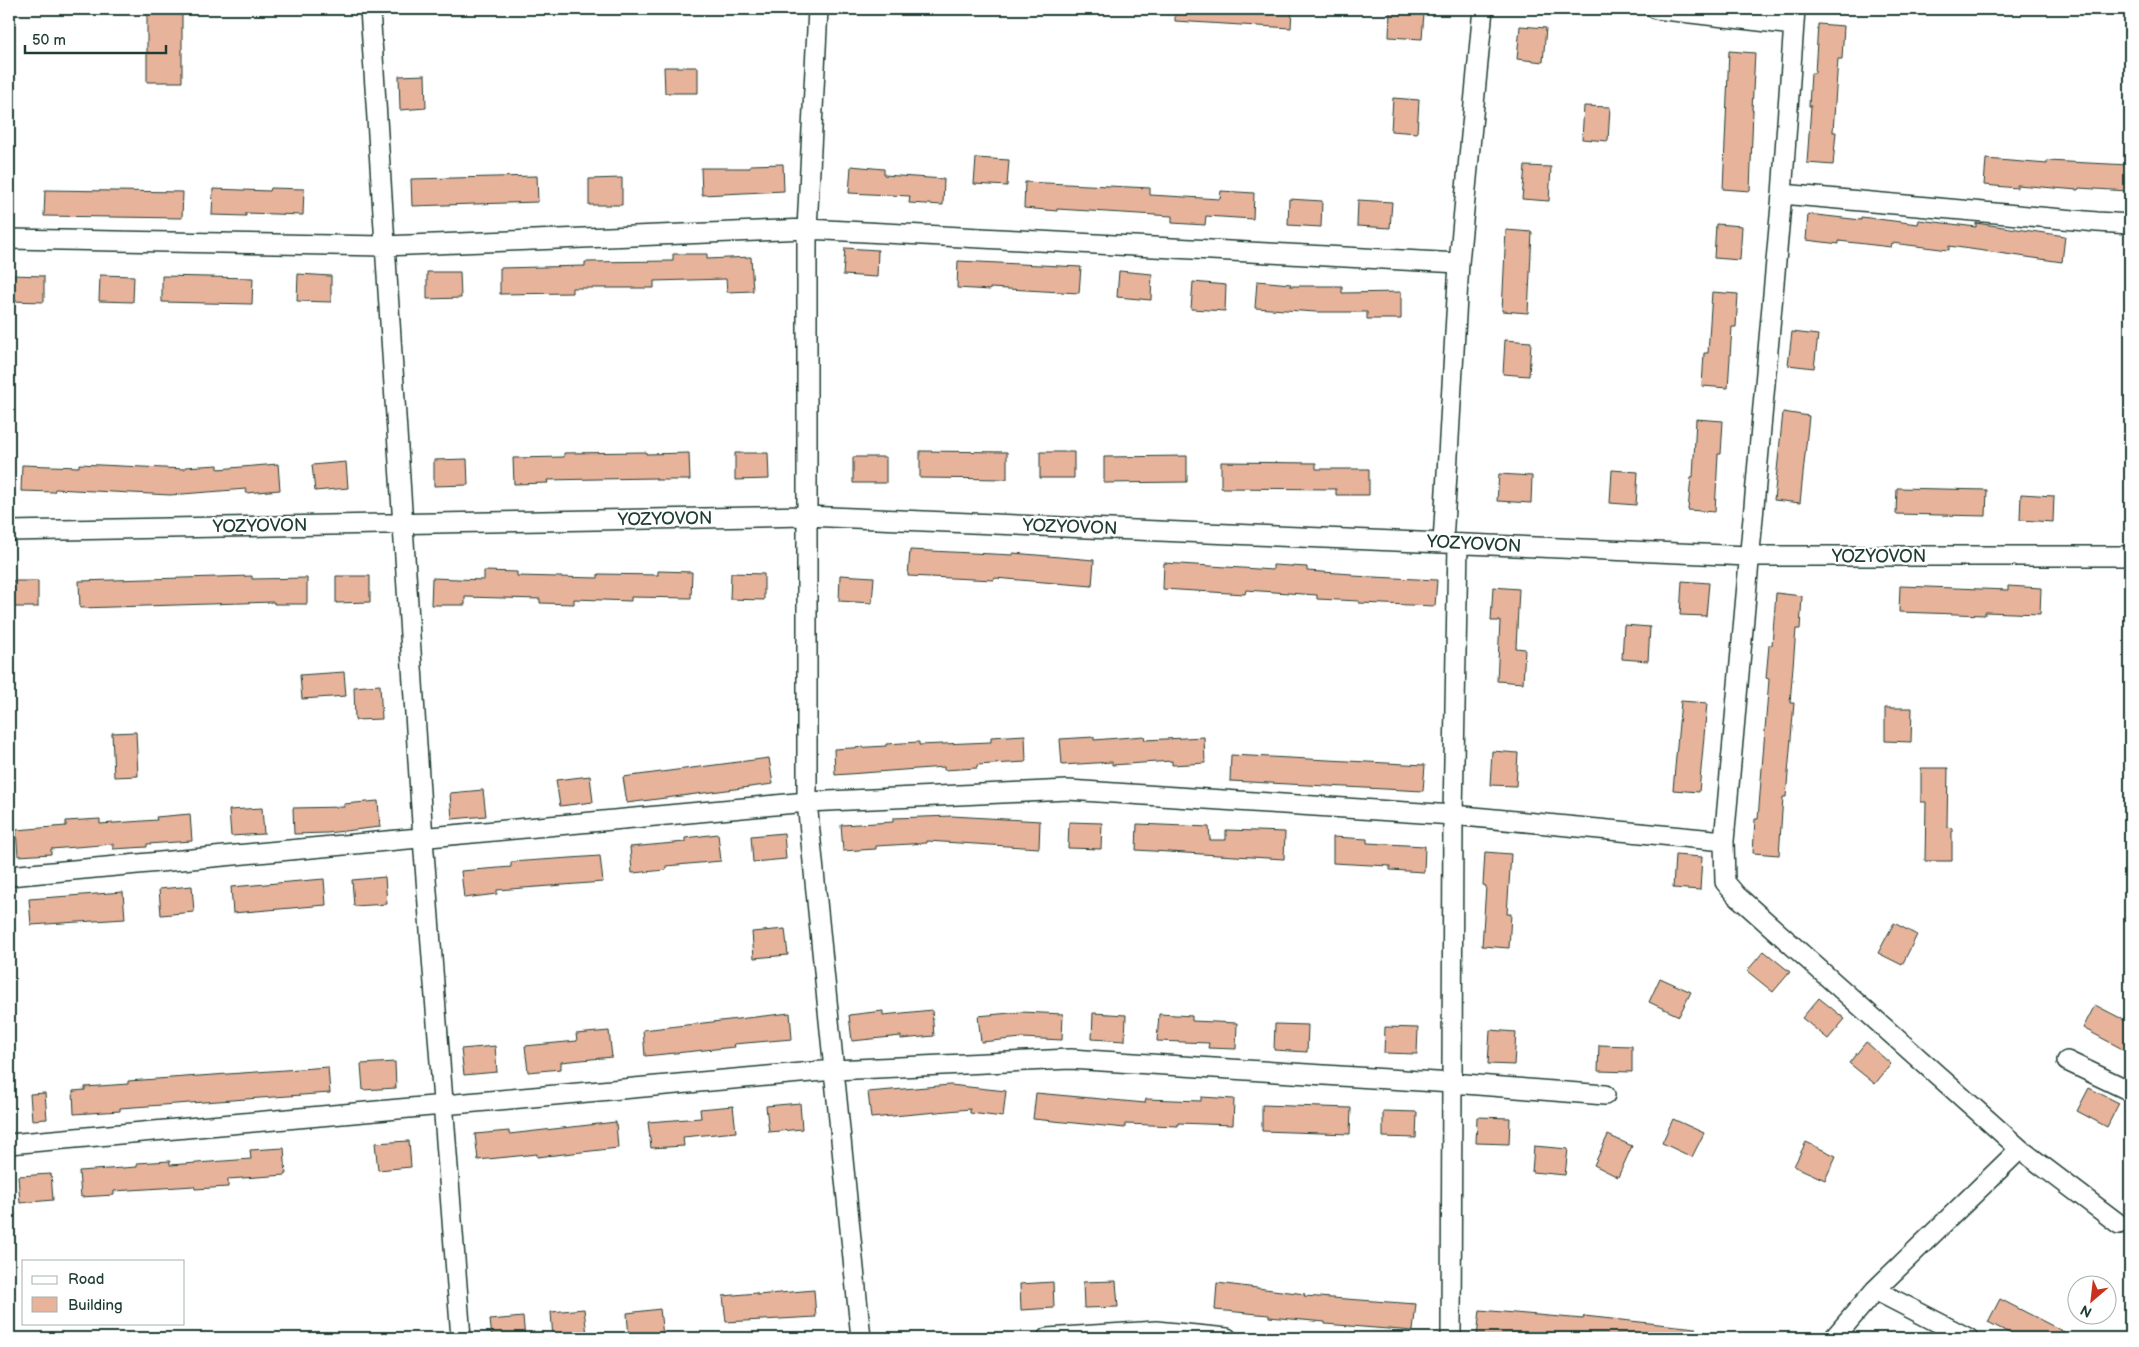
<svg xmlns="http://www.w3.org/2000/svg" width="2139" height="1347" font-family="'Balsamiq Sans',sans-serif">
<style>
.building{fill:#e7b39a;stroke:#1f3d34}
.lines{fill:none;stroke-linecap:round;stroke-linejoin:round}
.minor-casing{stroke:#1f3d34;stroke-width:22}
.minor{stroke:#fff;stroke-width:19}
.labels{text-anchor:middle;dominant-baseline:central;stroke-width:4.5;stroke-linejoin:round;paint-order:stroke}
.street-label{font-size:18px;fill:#1f3d34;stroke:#fff}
</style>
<rect width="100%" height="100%" fill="#fff"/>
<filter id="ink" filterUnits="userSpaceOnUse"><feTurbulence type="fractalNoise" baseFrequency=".02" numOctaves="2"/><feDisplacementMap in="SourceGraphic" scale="10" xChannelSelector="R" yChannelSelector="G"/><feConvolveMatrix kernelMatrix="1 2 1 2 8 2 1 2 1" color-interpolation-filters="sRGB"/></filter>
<g filter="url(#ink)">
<!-- building -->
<path class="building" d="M147,9h35v73h-35z
M1175,9h117l-1,19 -116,-7z
M1390,11l34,2 -2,26 -33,-2z
M1818,24l26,2 -2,33h-4l-5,73h3l-3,33 -26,-2 4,-57h-2l2,-33h4z
M1520,26l26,2 -3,34 -26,-3z
M1729,51l26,2 -3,57h1l-3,81 -27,-2z
M664,67h34v26h-33z
M425,75l1,33 -26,2 -1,-34z
M1393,98l26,2 -2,33 -26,-2z
M1584,106l26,1 -2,34 -26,-2z
M976,158l33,2 -2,26 -33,-2z
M1986,159l61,5v-3l83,4 -2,26 -49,-3 -1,2 -61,-5v3l-33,-3z
M783,164l1,27 -82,4 -1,-27h49v-3z
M851,166l33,3v6l60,4 -1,26 -34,-2 1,-7 -61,-3z
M1525,166l26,1 -2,34 -27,-2z
M537,176l1,26 -126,4 -1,-27z
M622,178v27h-33v-26z
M1025,182l125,6v7l70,4 1,-8 33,2 -1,26 -47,-3 -1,9 -33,-2v-7l-115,-7v2l-33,-3z
M271,188l33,1 -1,26 -57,-2v3l-34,-1 1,-26 57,2z
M45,190l138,2 -1,26 -138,-2z
M1289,199l33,2 -1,26 -33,-2z
M1358,200l34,2 -2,26 -33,-2z
M1808,214l53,6v-3l57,7 1,-4 57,7v-4l89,13 -3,26 -113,-16v4l-57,-7 -1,4 -52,-6v3l-33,-4z
M1716,224l26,2 -2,34 -26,-2z
M1506,230l26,2 -4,81 -26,-2z
M845,248l33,2 -1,27 -34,-2z
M673,254h34v5l44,-2 2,34 -26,1 -1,-13 -72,2v7h-82v5l-72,1v-26l85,-2v-4l88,-1z
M958,261l123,6 -2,26 -89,-5v2l-33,-2z
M1119,271l33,3 -1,26 -34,-3z
M427,272h33l1,26 -34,1z
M298,274l33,2v26l-34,-1z
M11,275l33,1v26l-34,-1z
M100,275l34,1 -1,26 -34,-1z
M162,276l91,2 -1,26 -90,-2z
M1257,281l34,3 -1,2h52v7l59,-1v27h-34v-7h-51l-61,-4z
M1193,282l33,3 -1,26 -34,-2z
M1712,292l26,2 -2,33h-4l-4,61 -26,-2 2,-33h4z
M1792,332l26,3 -4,33 -26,-3z
M1505,340l26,2 -2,34 -26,-2z
M1783,412l26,4 -9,87 -26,-3z
M1696,419l27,2 -2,33h-3l-3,58 -27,-2 3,-33h2z
M920,451l87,1v27l-87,-1z
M646,452v2l43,-1 1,27h-34v-2l-58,1 -51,1 1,3 -34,1 -1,-26 51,-1v-4z
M1040,452h34v26h-34z
M735,453h33l1,26 -34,1z
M1187,456v26l-83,1v-26z
M853,457h33v26h-33z
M467,459l1,26 -34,1v-26z
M346,462l2,26 -33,3 -3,-26z
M1221,462l95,1v6h53v26h-33v-6l-115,-1z
M79,464l106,5v-2l33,-2v4l60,-5 2,26 -34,3v-4l-76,6 -115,-6 -1,3 -33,-1 1,-26 57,2z
M1612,470l26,2 -2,33 -26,-2z
M1499,474l33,2 -1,27 -34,-2z
M1897,488l90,2 -1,26 -90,-2z
M2021,494l33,2 -1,26 -33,-2z
M910,550l103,5v-2l81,7 -2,26 -97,-8 -1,2 -86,-4z
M1164,563l109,7v-5l34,2v4l45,3v2l85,4 -2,26 -76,-3v-2l-42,-2v-4l-71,-5 -1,4 -82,-5z
M484,571l33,1v4l81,2v-4l60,1v-4l34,1 -1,26 -60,-1v4l-57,-2v5l-34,-1v-4l-75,-2v8h-34l1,-27 52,2z
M731,573l33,1v26l-34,-1z
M840,575l34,2 -2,26 -33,-2z
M252,576v3l55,-1v26h-33v-2l-194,6 -1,-27z
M336,576h34v26l-34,1z
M9,581h29v26h-29z
M1682,581l27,2 -3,33 -26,-1z
M1900,586l108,4v-4l33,2 -1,26 -55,-2v3l-86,-3z
M1493,587l26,2 -3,59 9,1 -2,34 -26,-2 3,-60h-9z
M1776,593l26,3 -2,33h-4l-6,74h4l-8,94h-3l-4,58 -26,-2 2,-34h3l11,-140 -3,-1 3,-33h3z
M1624,625l26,2 -2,34 -26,-2z
M344,672l2,24 -44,3 -2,-24z
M380,685l2,34 -27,1 -1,-33z
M1681,701l26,2 -8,89 -26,-2z
M1885,708h27l-1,34 -26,-1z
M136,732l2,44 -24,1 -2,-44z
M1025,735l1,27 -49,3v3l-33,2v-3l-109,8 -1,-26 52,-3v-2l33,-2v3l72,-3v-5z
M1144,736l1,4 59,-3 1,26 -33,2v-4l-60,4v-3l-50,3 -2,-26 34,-2v3z
M1492,751l26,2 -2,33 -26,-1z
M1231,755l194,10 -2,26 -193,-10z
M769,758l4,26 -146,19 -4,-26z
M1921,768h27l-1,59 5,1v33h-27l1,-59h-5z
M590,776l3,26 -33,4 -4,-26z
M483,790l3,26 -34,3 -2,-26z
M378,801l2,26 -53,6 -33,1 -1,-26 51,-1v-3z
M262,808l2,26 -33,2 -2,-26z
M190,814l2,27 -45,3v3l-34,2v-5l-62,5v5l-33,2 -2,-26 50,-4v-5l34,-2v5l57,-4 -1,-3z
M952,816l88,5 -1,27 -112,-7v2l-51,3v3l-33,2 -2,-26 52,-3v-4z
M1069,822l33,1 -1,26 -33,-1z
M1137,824l72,3 1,13h16v-10l59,2 -1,27 -148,-9z
M784,833l2,26 -33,3 -2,-26z
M718,834l3,27 -55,5v4l-34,3 -2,-26 55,-5v-4z
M1333,837l34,2v4l58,3 -1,26 -34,-2v-4l-57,-3z
M1485,852l26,2 -4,60h4l-2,34 -27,-2 4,-60 -3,-1z
M1675,855l27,2 -2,33 -27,-2z
M600,856l3,26 -106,8v4l-33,4 -3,-27 50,-4v-5z
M385,877l2,27 -33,2 -2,-26z
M324,879l2,26 -93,8 -2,-26z
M192,886l2,26 -33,3 -2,-26z
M123,892l2,27 -94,6 -2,-26z
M1894,923l23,12 -15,30 -24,-12z
M785,929l3,26 -34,3 -2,-26z
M1764,951l26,21 -17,20 -26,-21z
M1660,978l31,14 -12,24 -30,-14z
M1819,998l26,21 -17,20 -26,-21z
M2095,1005l35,18v30l-47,-25z
M932,1010l2,26 -33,3v-3l-49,5 -3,-26 34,-4v4z
M1021,1012l42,2 -1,26 -40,-2 -41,4 -3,-26z
M790,1013l2,26 -58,5 1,3 -90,9 -2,-26z
M1093,1013l33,2 -1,26 -33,-2z
M1159,1014l33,2v5l45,2 -1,26 -28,-1 1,-5 -52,-2z
M1275,1024l33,1 -1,27 -33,-2z
M1385,1027l33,1 -1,26 -33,-1z
M1490,1030l26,2 -2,33 -26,-1z
M609,1031l3,26 -51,5v7l-33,3 -3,-26 52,-5 -1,-7z
M1866,1042l25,22 -16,20 -26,-21z
M1599,1045l33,1v26l-34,-1z
M495,1046l2,26 -33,3 -3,-26z
M395,1062l1,26 -33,2 -2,-26z
M328,1067l2,26 -210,15v3l-46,3 -1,-23 12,-1v-3l43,-3v-3z
M950,1085l56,6 -3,26 -33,-4v-4l-99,9 -3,-26z
M2089,1088l30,15 -12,24 -30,-16z
M45,1093l2,26 -15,1 -2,-26z
M1036,1093l109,10 1,-4 55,2v-4l33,2 -1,26 -55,-2v3l-53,-2v4l-92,-9z
M800,1103l2,26 -33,3 -3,-26z
M1262,1105l89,3 -1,26 -88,-3z
M733,1106l3,26 -53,5 1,9 -33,2 -3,-26 53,-4 -1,-9z
M1383,1111l34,1 -1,26 -33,-1z
M1477,1117l33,1 -1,26 -33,-1z
M1673,1119l31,14 -12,24 -30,-14z
M616,1122l2,26 -81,9v-3l-59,6 -3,-26 34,-3v3z
M1608,1135l24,11 -14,31 -24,-12z
M409,1141l2,26 -33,3 -3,-27z
M1806,1142l30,14 -11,24 -31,-14z
M1534,1146l34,3 -3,26 -33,-3z
M284,1148l2,27 -58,4v8l-33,2 -1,-3 -80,5v4l-33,2 -2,-26 58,-4v-4l33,-2v4l81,-6 -1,-9z
M51,1174l2,26 -33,3 -2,-27z
M1116,1281l2,26 -34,1 -1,-26z
M1053,1282l1,26 -33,2 -1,-26z
M1217,1283l88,11 -1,2 112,8 -3,27 -88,-7v-2l-56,-5v-2l-54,-5z
M814,1290l2,27 -90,5 -3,-26 34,-3v2z
M2000,1299l76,39h-57l-31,-16z
M584,1309l3,26 -34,3 -2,-26z
M660,1309l3,27 -34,2 -2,-25z
M1480,1310l103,9 1,-3 112,12v10h-199l-20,-2z
M523,1317l2,21h-33l-2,-18z"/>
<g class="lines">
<defs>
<path id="minor" d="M370,9l53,830 38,499
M818,9l-11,220v573l54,536
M1656,9l137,16
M1795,9l-13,185 -58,647 1,41 11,13 284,254 99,75
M1782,194l315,28 33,2
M9,239l375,7 423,-17 652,34
M9,531l797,-15 943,40h381
M1443,543l16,-280 24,-254
M9,876l798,-74 261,-12 385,25 271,26
M2067,1061l63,30
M9,1144l825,-74 236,-11 382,24 153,12
M1875,1290l93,48
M1047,1338l109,-7 71,7
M1451,1338l2,-523 5,-271
M1834,1338l41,-48 145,-141"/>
</defs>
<!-- minor casing -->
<use href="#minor" class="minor-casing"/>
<!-- minor -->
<use href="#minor" class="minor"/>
</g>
</g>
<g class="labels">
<!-- street labels -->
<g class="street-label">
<text transform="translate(665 519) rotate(-1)">YOZYOVON</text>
<text transform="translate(260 526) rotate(-1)">YOZYOVON</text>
<text transform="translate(1070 527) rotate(2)">YOZYOVON</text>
<text transform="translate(1474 544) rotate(3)">YOZYOVON</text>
<text x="1879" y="556">YOZYOVON</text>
</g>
</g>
<!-- margin -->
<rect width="2139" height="1347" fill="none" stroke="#fff" stroke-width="30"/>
<rect x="15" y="15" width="2109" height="1317" fill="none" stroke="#1f3d34" stroke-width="2" filter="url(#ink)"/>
<!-- legend -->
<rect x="22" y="1260" width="162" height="65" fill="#ffffff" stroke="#a5b1ae"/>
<rect x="32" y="1276" width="25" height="8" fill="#ffffff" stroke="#a5b1ae"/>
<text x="68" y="1284" font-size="15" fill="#1f3d34">Road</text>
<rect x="32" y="1297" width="25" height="15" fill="#e7b39a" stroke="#a5b1ae"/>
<text x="68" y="1310" font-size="15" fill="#1f3d34">Building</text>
<!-- north arrow -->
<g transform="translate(2092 1300) rotate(208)"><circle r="24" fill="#ffffff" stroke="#a5b1ae"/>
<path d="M0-4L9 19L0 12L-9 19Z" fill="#c8321e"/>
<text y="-8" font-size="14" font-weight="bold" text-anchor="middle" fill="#1f3d34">N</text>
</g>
<!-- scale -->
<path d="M25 45v8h141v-8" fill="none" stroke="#1f3d34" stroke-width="2.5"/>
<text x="32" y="45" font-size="15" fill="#1f3d34" stroke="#ffffff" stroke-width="4" paint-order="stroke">50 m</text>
</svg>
